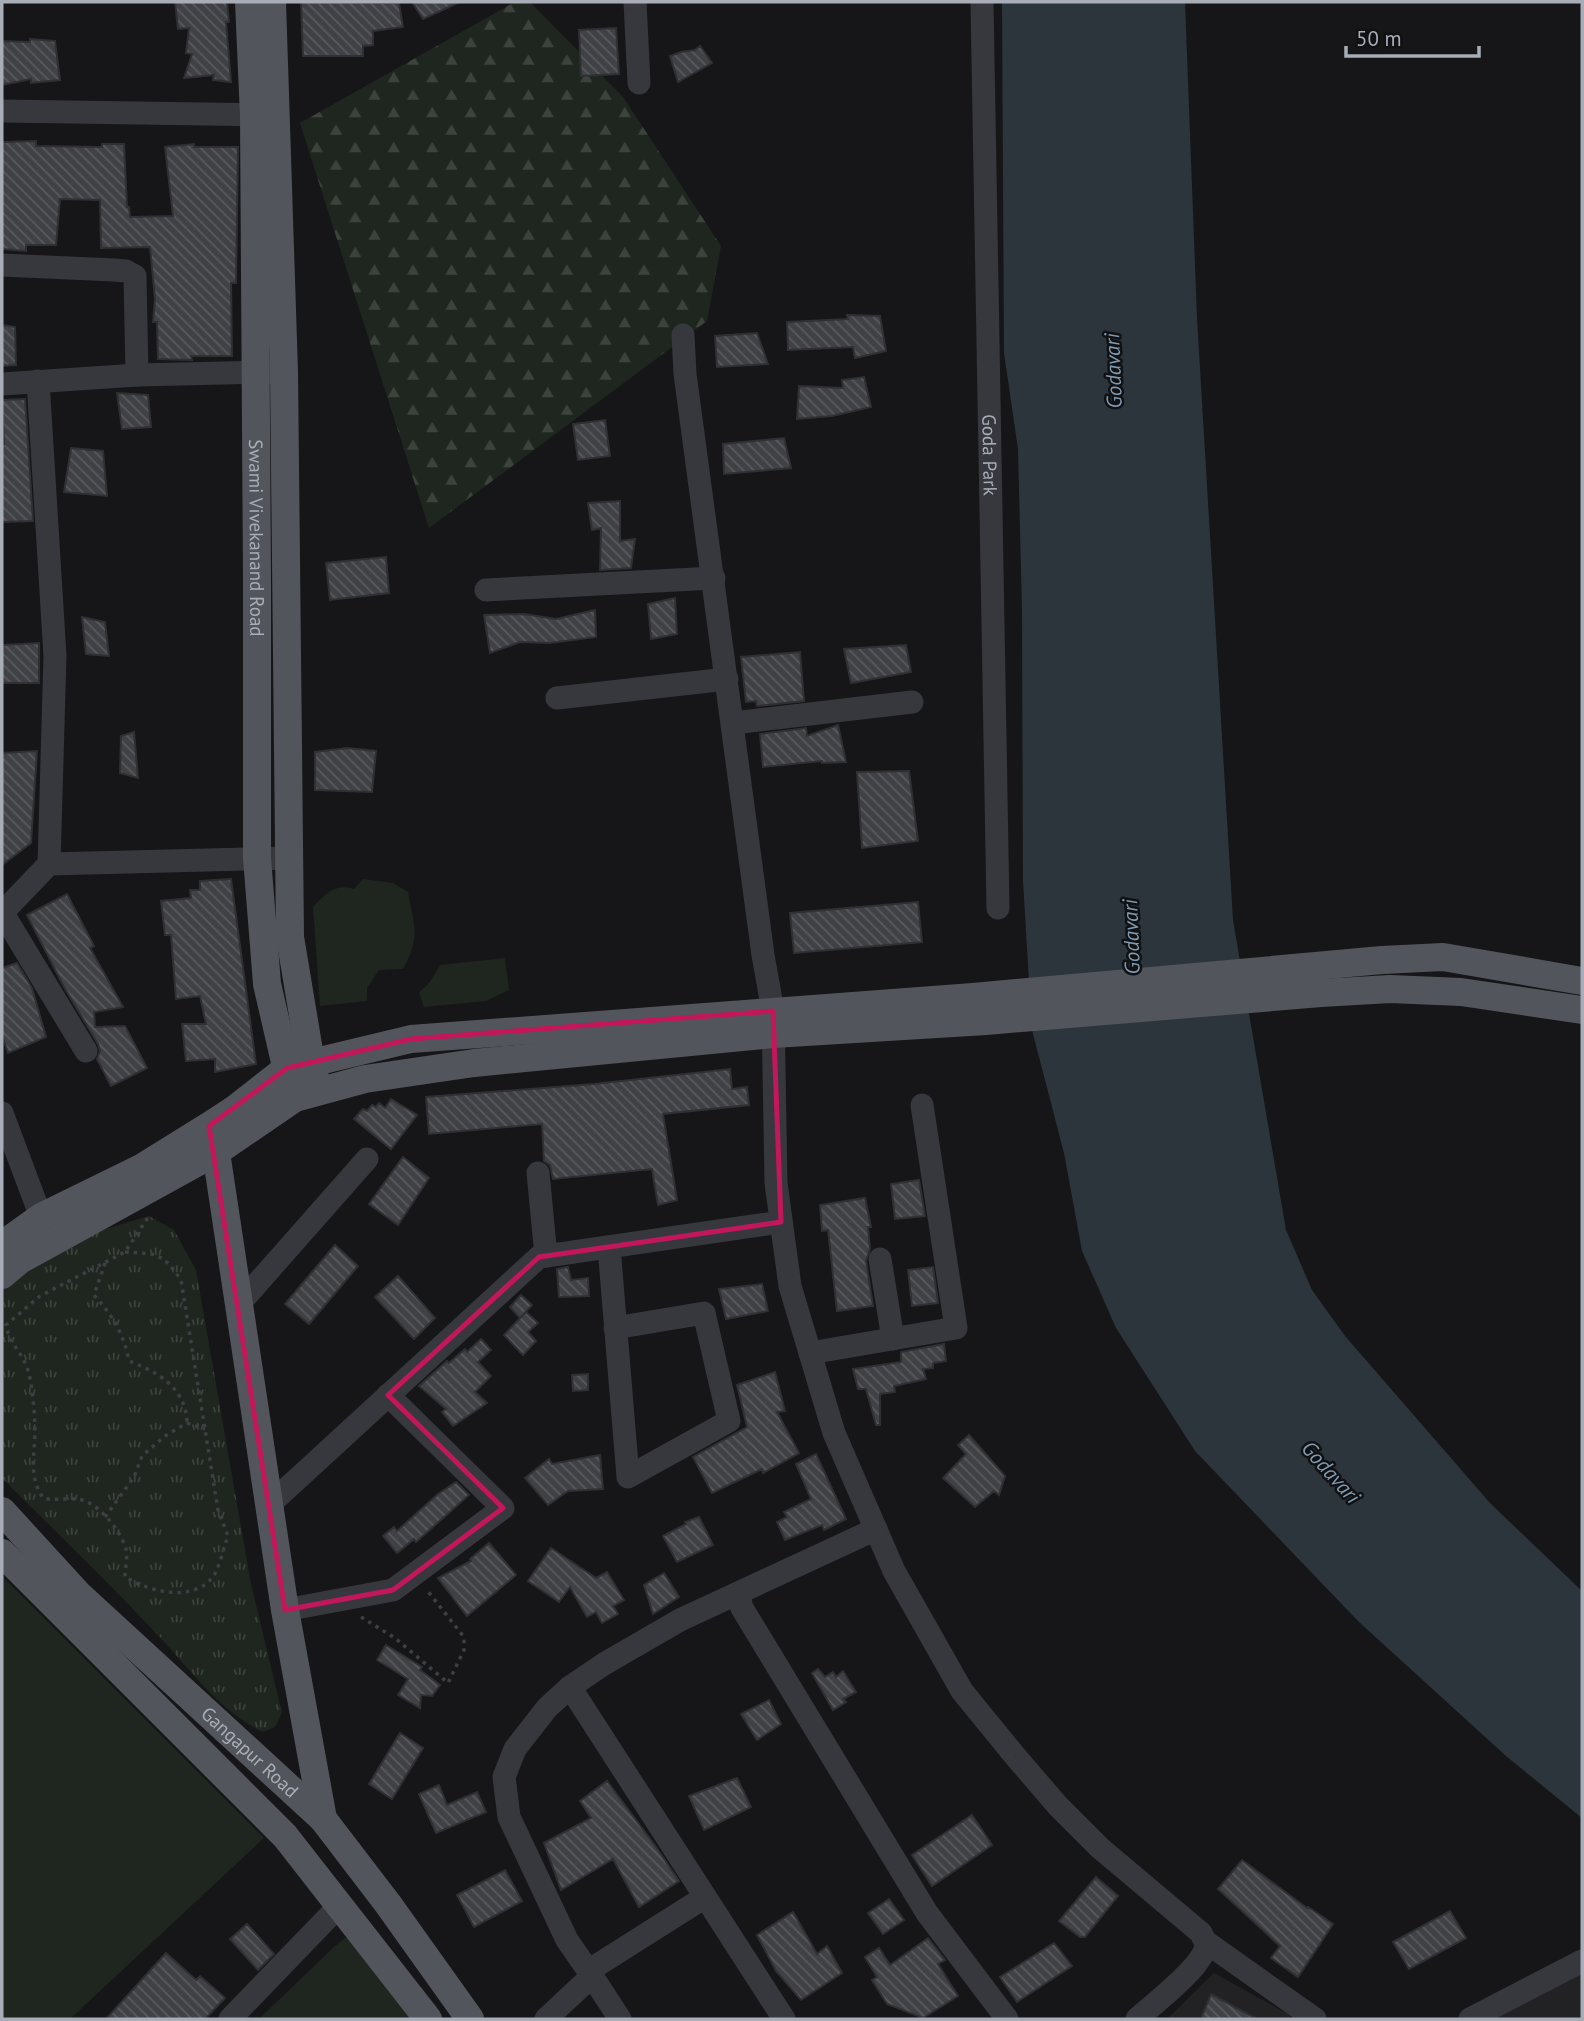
<svg xmlns="http://www.w3.org/2000/svg" width="1584" height="2021" font-family="'PT Sans',sans-serif">
<style>
.built{fill:#222225}
.grass{fill:url(#grass-tufts)}
.forest{fill:url(#forest-firs)}
.green{fill:#1e261f}
.water{fill:#2c353c}
.building{fill:url(#building-back-hatch);stroke:#303034;stroke-width:2}
.lines{fill:none;stroke-linecap:round;stroke-linejoin:round}
.path{stroke:#3d3f44;stroke-width:3.5;stroke-dasharray:3.5 5;stroke-linecap:butt}
.minor{stroke:#37383d;stroke-width:23}
.major{stroke:#53555c;stroke-width:28}
.marked{fill:none;stroke:#c2185b;stroke-width:5;stroke-linejoin:round}
.labels{text-anchor:middle;dominant-baseline:central;stroke-width:5;stroke-linejoin:round;paint-order:stroke}
.street-label{font-size:19px;fill:#a8adb8;stroke:#111113}
.water-label{font-size:21px;font-style:italic;fill:#7f9bb3;stroke:#111113}
</style>
<defs>
<pattern id="grass-tufts" width="24" height="20" patternUnits="userSpaceOnUse" patternTransform="scale(1.75)"><rect width="24" height="20" fill="#1e261f"/><path d="M3 7l-1-3M5 7V3M7 7l1-3M15 17l-1-3M17 17v-4M19 17l1-3" fill="none" stroke="#3c433d"/></pattern>
<pattern id="forest-firs" width="22" height="20" patternUnits="userSpaceOnUse" patternTransform="scale(1.75)"><rect width="22" height="20" fill="#1e261f"/><path d="M5 1l3.5 6h-7zM16 11l3.5 6h-7z" fill="#3c433d"/></pattern>
<pattern id="building-back-hatch" width="6" height="6" patternUnits="userSpaceOnUse" patternTransform="scale(1.75)"><rect width="6" height="6" fill="#404145"/><path d="M-1 5l2 2M0 0l6 6M5-1l2 2" fill="none" stroke="#595a5e"/></pattern>
</defs>
<rect width="100%" height="100%" fill="#161618"/>
<!-- built -->
<path class="built" d="M1582,1958v61h-110z
M1214,1973l83,46h-130z"/>
<!-- grass -->
<path class="grass" d="M149,1216l25,14 22,40 55,314 31,129 -7,14 -12,5c-45,-21 -76,-67 -110,-102 -49,-52 -101,-102 -151,-152v-191l97,-56z"/>
<!-- forest -->
<path class="forest" d="M515,2h15l93,95 98,149 -14,75 -278,207 -129,-405z"/>
<!-- green -->
<path class="green" d="M363,879l30,4 15,9c6,35 13,44 -5,77l-24,1 -12,18v13l-47,5 -7,-99c14,-14 20,-23 41,-18z
M505,958l4,32 -23,11 -62,6 -5,-14 11,-11 10,-17z
M2,1576l262,262 -194,181h-68z
M354,1931l61,88h-156l76,-73z"/>
<!-- water -->
<path class="water" d="M1002,2h183l12,316 36,602 53,310 26,60 33,46 145,167 92,88v227l-76,-62 -147,-134 -164,-171 -79,-123 -34,-77 -18,-98 -32,-123 -9,-149 -1,-271 -4,-161 -14,-96z"/>
<!-- building -->
<path class="building" d="M175,2h52l2,20h-3l5,60 -18,-2 1,-5 -30,3 8,-24 -6,-1 3,-25 -11,1z
M301,2l98,1 4,24 -30,4v14l-10,1v10h-60z
M412,2h48l-37,17z
M616,28l3,46 -38,2 -2,-46z
M30,39l25,2 5,39 -29,3v-4l-29,6v-44l28,1z
M700,46l12,17 -34,19 -8,-26 11,-4 14,-2z
M36,141v5l66,1v-3h22l3,63h2l1,10 43,-1 -8,-69 29,-3v3h44l-2,136h-5l1,73h-41l1,4 -34,-1 -1,-37h-4l2,-23 -5,-52 -49,1 -1,-48 -40,-1 -4,46h-30v6l-24,-2v-107z
M847,315l33,1 6,35 -31,7 -2,-11 -65,3 -1,-28 61,-3z
M2,325l13,2 1,38 -14,1z
M757,333l11,31 -51,3 -2,-31z
M864,377l7,30 -39,9 -35,3 2,-33 44,2 -1,-8z
M117,393l31,2 3,32 -29,2z
M25,399l8,122 -31,1v-78h2l-2,-44z
M605,420l5,36 -32,4 -5,-36z
M784,438l7,30 -67,6 -1,-30z
M71,448l32,3 4,45 -43,-4z
M620,501v40l15,-2 -4,29 -31,2 1,-42 -9,2 -4,-27z
M386,557l3,36 -59,7 -4,-37z
M675,598l2,36 -26,5 -3,-35z
M595,610l1,27 -46,6 -30,-1 -30,11 -6,-38 40,-1 32,5z
M82,617l23,5 4,34 -23,-2z
M39,643v40h-37v-38z
M906,645l5,27 -60,11 -7,-34z
M800,652l4,49 -47,5 -1,-5 -10,1 -5,-45z
M838,725l8,37 -24,1v-2l-59,6 -3,-33 46,-6 1,8z
M134,732l4,46 -18,-5 1,-37z
M347,748l29,3 -4,41 -57,-2v-38z
M37,751l-6,92 -29,22v-112z
M909,771l9,70 -56,7 -5,-76z
M231,879l25,185 -41,8v-13l-29,2 -4,-37h24l-6,-28 -24,3 -5,-64h-6l-4,-34 30,-3 -1,-8h10v-9z
M67,894l27,52 -4,2 33,59 -29,5 1,15 30,-1 22,42 -36,18 -14,-27 3,-8 -2,-7 -34,-57 -37,-72z
M918,902l4,40 -128,11 -4,-40z
M17,963l15,25 14,49 -38,16 -6,-18v-67z
M730,1069l2,20 15,-2 2,18 -86,9 14,86 -19,5 -6,-36 -99,10 -3,-14 -6,-4 -2,-37 -113,10 -3,-37 168,-13z
M391,1099l26,16 -26,34 -37,-30 9,-10 4,2 5,-6 4,2 3,-4 6,5z
M403,1157l26,21 -31,47 -29,-21z
M919,1180l6,36 -30,3 -4,-35z
M865,1198l6,29h-3l2,22 -4,12 7,45 -36,5 -9,-81 -6,1 -2,-26z
M335,1245l23,21 -49,58 -24,-20z
M568,1267l3,13 17,-2 1,18 -30,1 -2,-28z
M933,1267l5,36 -26,3 -4,-36z
M398,1276l37,42 -21,21 -39,-42z
M762,1284l6,27 -42,8 -7,-30z
M521,1295l11,10 -12,13 -10,-11z
M526,1312l12,11 -10,9 8,9 -13,14 -19,-20z
M481,1339l10,11 -13,12 13,14 -16,16 12,11 -34,23 -11,-14 4,-3 -27,-23 28,-25 2,2 16,-14 2,3z
M944,1344l2,17 -13,2v5l-10,1 3,10 -32,7 1,6 -15,2v31h-4l-10,-36h-8l-5,-20 48,-7v-10z
M775,1372l10,39 -8,1 22,41 -36,20 -1,-4 -50,24 -19,-36 54,-30 -10,-42z
M588,1374v16l-15,1 -1,-16z
M969,1435l36,41 -6,19 -5,-4 -19,16 -32,-29 23,-24 -8,-9z
M816,1454l30,65 -22,11 -2,-5 -37,15 -8,-18 10,-5 -3,-5 27,-13 -15,-35z
M600,1455l3,34 -35,2 -20,14 -23,-27 24,-19 3,5z
M456,1482l13,13 -53,47 -2,-3 -17,14 -14,-17 11,-9 3,4 41,-37z
M699,1517l14,28 -36,17 -14,-26 23,-12 -1,-2z
M489,1543l27,32 -49,41 -29,-38 33,-17 -1,-2z
M551,1548l45,30 11,-6 17,28 -11,6 5,8 -16,9 -6,-11 -9,5 -17,-30 -11,15 -31,-21z
M664,1573l15,24 -26,17 -9,-29z
M386,1645l36,22 -2,3 20,15 -8,11 -11,-1 -1,13 -22,-13 10,-16 -31,-19z
M818,1669l7,8 8,-5 3,5 7,-6 13,21 -13,7 3,3 -13,8 -21,-37z
M769,1700l12,24 -24,16 -16,-26z
M400,1733l23,15 -31,51 -23,-15z
M737,1778l14,29 -47,23 -15,-34z
M607,1781l49,66 23,34 -40,26 -26,-48 -52,31 -17,-47 47,-25 -11,-17z
M439,1785l8,20 30,-13 9,20 -50,21 -17,-39z
M972,1815l20,30 -60,41 -20,-31z
M1242,1860l65,48 1,-1 25,17 -35,53 -27,-19 9,-12 -62,-57z
M505,1870l17,31 -48,26 -17,-32z
M1096,1877l22,19 -33,41h-5l-21,-16z
M889,1899l15,21 -21,14 -15,-21z
M1450,1911l16,27 -57,31 -16,-27z
M793,1912l24,42 10,-8 15,27 -41,27 -25,-29 -19,-36z
M247,1924l27,30 -16,16 -28,-31z
M928,1938l17,22 -7,4 20,32 -35,22 -36,-14 -15,-24 5,-3 -12,-20 14,-9 11,17z
M1054,1943l18,23 -55,36 -17,-25z
M166,1953l30,27 4,-4 25,22 -20,21h-99z
M1211,1994l46,25h-56z"/>
<g class="lines">
<!-- path -->
<path class="path" d="M125,1252c32,2 37,0 56,28l37,230 10,26c-4,10 -9,34 -16,42 -21,25 -64,13 -87,-1 0,-9 3,-20 1,-28 -6,-20 -29,-48 -49,-50 -12,-1 -22,2 -34,-1 -14,-21 -9,-40 -8,-64 0,-17 -2,-44 -6,-60 -4,-19 -20,-30 -23,-49l34,-29 85,-44 24,-36
M105,1263l-11,32c18,20 30,39 35,66 29,11 57,27 58,62
M187,1423l18,6
M105,1517l29,-40 8,-21 23,-20 22,-13
M361,1617l34,21 53,45 16,-33v-13l-38,-48"/>
<!-- minor -->
<g class="minor">
<path d="M635,2l4,81"/>
<path id="s1" d="M982,2l16,906"/>
<path d="M2,111l270,4"/>
<path d="M2,265l112,5 12,1 9,5 2,99"/>
<path d="M683,335l2,39 78,581 10,56 3,172 14,103 44,147 60,138 68,120 53,65 43,50 42,42 101,85c0,0 4,9 5,10 1,21 -54,62 -69,76"/>
<path d="M2,384l135,-9 134,-3"/>
<path d="M486,590l228,-12"/>
<path d="M557,698l170,-19"/>
<path d="M733,723l179,-21"/>
<path d="M49,864l240,-6"/>
<path d="M2,912l84,139"/>
<path d="M2,913l47,-49 6,-208 -17,-275"/>
<path d="M2,1113l39,104"/>
<path d="M538,1173l8,83"/>
<path d="M609,1247l19,230 101,-56 -25,-108 -89,15"/>
<path d="M880,1259l13,80"/>
<path d="M239,1304l128,-145"/>
<path d="M810,1353l146,-25 -34,-223"/>
<path d="M270,1504l269,-247 242,-35"/>
<path d="M738,1593l4,15 185,305 80,106"/>
<path d="M285,1610l108,-20 110,-82 -115,-113"/>
<path d="M570,1687l214,332"/>
<path d="M1206,1942l109,77"/>
<path d="M588,1971l117,-74"/>
<path d="M592,1976l28,43"/>
<path d="M230,2019l110,-114"/>
<path d="M546,2019l46,-43 -25,-36 -58,-123 -5,-40 11,-28 32,-41 23,-21 34,-23 76,-44 196,-91"/>
<path d="M1470,2019l112,-58"/>
</g>
<!-- major -->
<g class="major">
<path id="s2" d="M249,2l5,114 3,465v277l10,126 24,104"/>
<path d="M272,2l12,370 6,565 21,126 5,18"/>
<path d="M211,1135l5,17 69,458 38,209"/>
<path d="M2,1245l39,-28 102,-50 66,-41 26,-17 51,-40 125,-30 562,-42 409,-37 61,-3 139,24"/>
<path d="M2,1275l18,-15 196,-108 79,-54 70,-19 109,-16 299,-29 213,-13 335,-28 69,-4 71,3 121,18"/>
<path id="s3" d="M2,1511l76,83 245,225 65,85 82,115"/>
<path d="M2,1553l283,283 143,183"/>
</g>
</g>
<!-- marked area -->
<path class="marked" d="M773,1011l8,211 -242,35 -151,138 115,113 -110,82 -108,20 -76,-484 78,-58 124,-29z"/>
<g class="labels">
<!-- street labels -->
<g class="street-label">
<text stroke="none"><textPath href="#s1" startOffset="453">Goda Park</textPath></text>
<text stroke="none"><textPath href="#s2" startOffset="536">Swami Vivekanand Road</textPath></text>
<text stroke="none"><textPath href="#s3" startOffset="346">Gangapur Road</textPath></text>
</g>
<!-- water labels -->
<g class="water-label">
<text transform="translate(1113 371) rotate(-92)">Godavari</text>
<text transform="translate(1131 937) rotate(-92)">Godavari</text>
<text transform="translate(1331 1472) rotate(48)">Godavari</text>
</g>
</g>
<!-- border -->
<rect width="1584" height="2021" fill="none" stroke="#a8adb8" stroke-width="7"/>
<!-- scale -->
<path d="M1346 46v10h133v-10" fill="none" stroke="#a8adb8" stroke-width="3.5"/>
<text x="1356" y="46" font-size="21" fill="#a8adb8" stroke="#111113" stroke-width="5" paint-order="stroke">50 m</text>
</svg>
